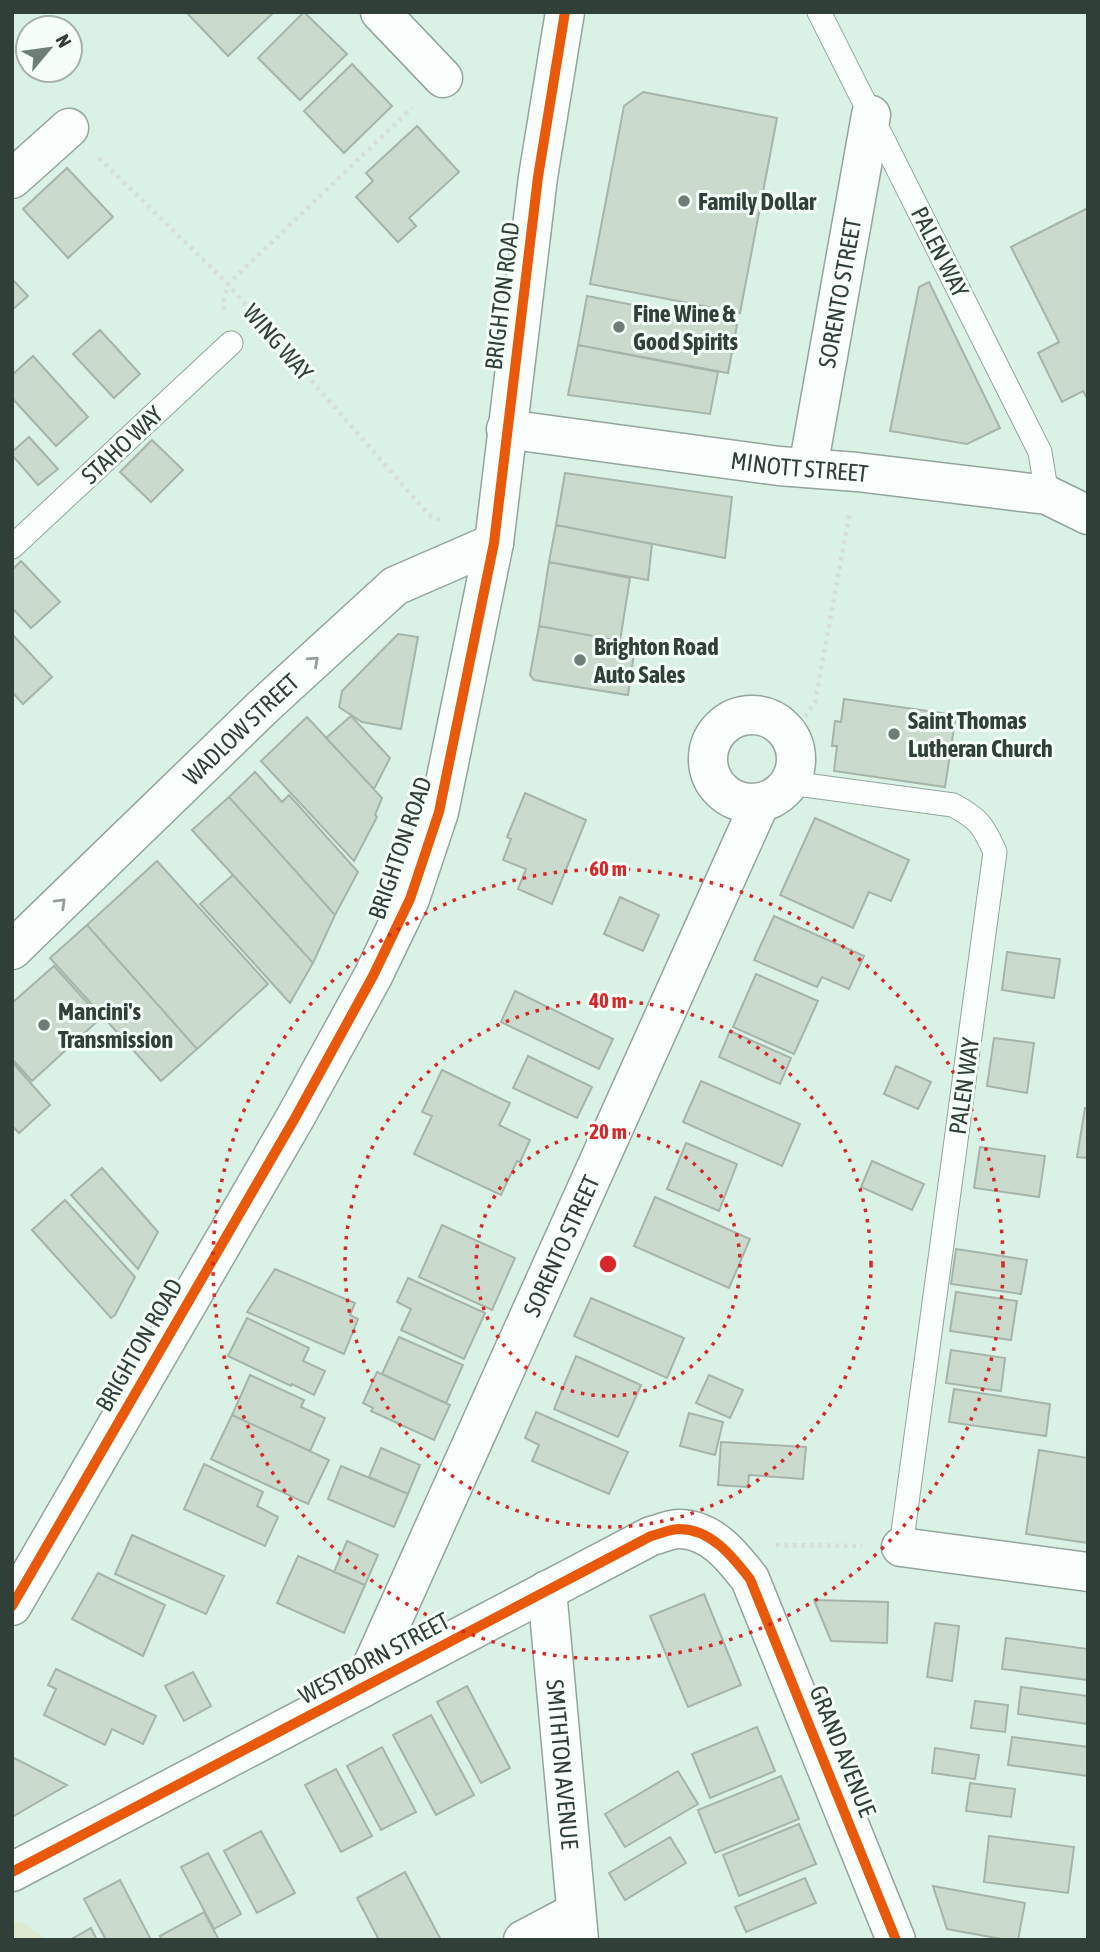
<svg xmlns="http://www.w3.org/2000/svg" width="1100" height="1952" font-family="'Asap Condensed',sans-serif">
<style>
.green{fill:#dfe9d0}
.building{fill:#cadacd;stroke:#a6b4aa;stroke-width:2}
.lines{fill:none;stroke-linecap:round;stroke-linejoin:round}
.service-casing{stroke:#94a59d;stroke-width:25}
.minor-casing{stroke:#94a59d;stroke-width:41}
.tertiary-casing{stroke:#94a59d;stroke-width:41}
.path{stroke:#d6ddda;stroke-width:4.5;stroke-dasharray:3.5 5;stroke-linecap:butt}
.service{stroke:#f9fdfb;stroke-width:23}
.minor{stroke:#f9fdfb;stroke-width:38}
.tertiary{stroke:#f9fdfb;stroke-width:38}
.cycleway-casing{stroke:#f6fefa;stroke-width:15}
.cycleway{stroke:#e8590c;stroke-width:10}
.oneway{stroke:#949e9a}
.ring{fill:none;stroke:#d62828;stroke-width:3.5;stroke-dasharray:3.5 7}
.poi-dot{fill:#6c7e75;stroke:#f6fefa;stroke-width:2.5}
.labels{text-anchor:middle;dominant-baseline:central;stroke-width:6;stroke-linejoin:round;paint-order:stroke}
.poi-label{font-size:24px;font-weight:bold;fill:#304038;stroke:#f6fefa;text-anchor:start}
.street-label{font-size:24px;fill:#304038;stroke:#f6fefa}
.centre{fill:#d62828;stroke:#f6fefa;stroke-width:3.5}
.ring-label{font-size:21px;text-anchor:middle;font-weight:bold;fill:#d62828;stroke:#f6fefa;stroke-width:6;stroke-linejoin:round;paint-order:stroke}
</style>
<rect width="100%" height="100%" fill="#daf1e6"/>
<!-- green -->
<path class="green" d="M21,1921l26,19h-35v-16z"/>
<!-- building -->
<path class="building" d="M190,12h84l-46,44 -40,-42z
M304,12l43,42 -47,46 -42,-42z
M352,64l40,42 -48,47 -40,-42z
M643,92l134,26 -37,195 -150,-29 34,-178z
M417,126l42,46 -50,46 7,8 -18,16 -42,-45 17,-16 -7,-8z
M67,168l46,49 -45,41 -45,-49z
M1088,208v192l-5,-9 -21,11 -24,-49 21,-11 -48,-95z
M12,279l16,17 -16,14z
M929,282l71,146 -33,16 -77,-13 29,-144z
M587,296l150,29 -9,48 -150,-28z
M100,330l40,44 -26,24 -41,-44z
M578,345l140,27 -8,42 -142,-19z
M33,356l55,61 -32,29 -44,-48v-23z
M29,437l29,32 -20,16 -26,-30v-3z
M152,440l31,30 -32,32 -31,-30z
M565,473l167,24 -7,61 -169,-33z
M556,525l96,19 -4,36 -99,-18z
M21,561l39,41 -29,26 -19,-20v-38z
M549,562l81,16 -10,63 -81,-15z
M539,626l81,15 -2,9 16,4 -6,41 -94,-15 -4,-5z
M12,634l40,43 -29,27 -11,-12z
M398,634l20,3 -17,92 -39,-7 -23,-15 3,-16z
M844,699l112,16 -11,72 -111,-16 3,-25h-5l3,-25 6,1z
M351,716l39,42 -16,31 -48,-51z
M307,717l75,81 -7,17 2,2 -23,44 -93,-100z
M255,772l27,30 7,-7 69,77 -23,43 -106,-118z
M525,793l61,27 -34,84 -34,-15 8,-20 -23,-9 8,-21 -4,-2z
M229,797l106,118 -22,48 -121,-133z
M815,818l94,42 -18,41 -22,-9 -16,36 -73,-33z
M157,861l111,123 -71,65 -110,-124z
M233,875l80,88 -23,40 -90,-99z
M620,897l39,18 -16,36 -39,-17z
M774,916l90,40 -15,33 -27,-12 -5,10 -63,-27z
M87,925l110,124 -36,32 -111,-123z
M1007,952l53,7 -6,39 -52,-8z
M54,966l47,52 -69,63 -20,-22v-56z
M756,974l62,27 -24,53 -61,-27z
M515,991l98,48 -14,30 -98,-47z
M730,1031l61,27 -11,26 -61,-27z
M994,1038l40,5 -7,50 -40,-7z
M528,1056l64,31 -15,31 -64,-30z
M12,1062l38,43 -31,28 -7,-7z
M896,1066l35,16 -13,27 -34,-15z
M442,1070l68,33 -11,22 31,15 -10,22 -3,-1 -16,34 -87,-41 18,-38 -10,-4z
M701,1081l99,43 -18,42 -99,-44z
M1085,1108h3v50l-11,-1z
M686,1143l51,21 -18,47 -52,-22z
M980,1147l65,9 -6,41 -65,-9z
M872,1161l52,23 -12,26 -51,-23z
M102,1168l56,64 -20,37 -67,-74z
M655,1197l95,42 -21,49 -95,-42z
M65,1200l70,77 -20,38 -4,3 -79,-88z
M442,1225l73,33 -23,52 -73,-33z
M956,1249l71,11 -6,34 -70,-10z
M275,1269l80,34 -5,12 8,4 -14,35 -97,-42z
M408,1278l77,35 -21,46 -63,-29 10,-21 -14,-7z
M956,1292l61,9 -6,39 -61,-9z
M591,1298l93,40 -17,40 -93,-42z
M247,1318l62,30 -6,13 22,10 -11,24 -22,-11 -1,2 -63,-30z
M399,1337l64,28 -17,38 -64,-29z
M951,1350l54,8 -4,33 -55,-8z
M576,1356l65,29 -23,52 -64,-28z
M377,1372l73,33 -16,35 -63,-29 2,-3 -10,-5z
M250,1375l54,25 -3,7 24,11 -15,33 -78,-36z
M709,1375l34,15 -13,28 -34,-15z
M954,1389l96,15 -4,32 -97,-14z
M536,1412l92,40 -19,42 -77,-33 7,-16 -14,-7z
M689,1413l34,9 -8,33 -35,-9z
M232,1415l97,45 -21,44 -97,-45z
M721,1442l85,5 -3,32 -54,-4 -1,12 -30,-2z
M381,1448l39,17 -12,29 -39,-17z
M1039,1450l49,8v85l-62,-9z
M204,1464l59,28 -6,14 21,11 -13,29 -81,-37z
M341,1466l67,28 -14,33 -66,-28z
M132,1535l92,41 -18,38 -91,-40z
M347,1541l31,14 -13,30 -31,-13z
M298,1556l67,29 -21,48 -67,-30z
M98,1573l67,32 -22,51 -71,-37z
M704,1594l37,91 -53,22 -38,-91z
M814,1600l74,2 -1,41 -56,-2z
M935,1623l24,3 -7,55 -25,-4z
M1006,1638l82,11v31l-86,-11z
M56,1669l100,47 -13,28 -31,-15 -7,16 -61,-30 12,-26 -8,-4z
M193,1672l18,34 -27,15 -19,-35z
M467,1686l43,82 -29,15 -44,-81z
M1021,1687l67,9v28l-70,-10z
M975,1701l33,4 -3,27 -34,-4z
M431,1715l43,80 -38,20 -43,-80z
M757,1727l18,44 -65,27 -18,-44z
M1012,1737l76,10v29l-80,-11z
M382,1747l34,65 -35,18 -34,-64z
M935,1748l44,7 -4,24 -43,-6z
M12,1757l55,28 -55,32z
M336,1769l36,67 -31,16 -36,-67z
M678,1771l20,33 -73,43 -20,-33z
M781,1776l18,43 -84,34 -17,-43z
M970,1783l45,6 -4,28 -45,-6z
M799,1824l17,40 -77,32 -16,-41z
M261,1831l34,62 -38,20 -33,-62z
M989,1836l85,11 -6,46 -84,-11z
M670,1837l16,26 -61,37 -16,-27z
M208,1853l33,61 -27,15 -33,-62z
M405,1872l36,68h-62l-22,-42z
M805,1878l11,25 -70,29 -11,-25z
M120,1880l31,60h-45l-22,-41z
M933,1886l92,17 -7,37h-11l-60,-11z
M204,1912l15,28h-57l-2,-4z
M91,1928l6,12h-27z"/>
<g class="lines">
<defs>
<path id="service" d="M819,12l221,440 7,43
M12,547l219,-204
M790,783l163,22c26,14 30,20 42,47l-94,695"/>
<g id="minor">
<path d="M380,12l63,66"/>
<path d="M12,179l57,-51"/>
<path id="s1" d="M506,429l273,37 78,6 190,23 41,20"/>
<path id="s2" d="M808,468l63,-353"/>
<circle cx="752" cy="759" r="44"/>
<path id="s3" d="M12,950l253,-245 130,-119 99,-43"/>
<path d="M901,1547l187,25"/>
<path id="s4" d="M547,1590l32,350"/>
<path id="s5" d="M362,1688l398,-885"/>
<path d="M12,1872l639,-336c9,-2 19,-7 28,-7 32,0 53,27 71,50l146,361"/>
<path d="M523,1940l53,-28"/>
</g>
<path id="tertiary" d="M12,1606l283,-488 78,-142 37,-77 29,-87 55,-269 44,-366 27,-165"/>
</defs>
<!-- service casing -->
<use href="#service" class="service-casing"/>
<!-- minor casing -->
<use href="#minor" class="minor-casing"/>
<!-- tertiary casing -->
<use href="#tertiary" class="tertiary-casing"/>
<!-- path -->
<path class="path" d="M99,158l129,126 27,32
M224,310l-1,-7 5,-19 184,-176
M261,323l168,192 11,5
M791,738l24,-36 35,-191
M776,1545l86,1"/>
<!-- service -->
<use href="#service" class="service"/>
<!-- minor -->
<use href="#minor" class="minor"/>
<!-- tertiary -->
<use href="#tertiary" class="tertiary"/>
<defs>
<path id="cycleway" d="M12,1606l283,-488 78,-142 37,-77 29,-87 55,-269 44,-366 27,-165
M12,1872l639,-336c9,-2 19,-7 28,-7 32,0 53,27 71,50l146,361"/>
</defs>
<!-- cycleway casing -->
<use href="#cycleway" class="cycleway-casing"/>
<!-- cycleway -->
<use href="#cycleway" class="cycleway"/>
</g>
<!-- one-way arrows -->
<defs><path id="oneway-chevron" d="M-2-3.5L2.5 0L-2 3.5" fill="none" stroke-width="1.6" stroke-linecap="round" stroke-linejoin="round" transform="scale(1.75)"/></defs>
<g class="oneway">
<use href="#oneway-chevron" transform="translate(314 661) rotate(-42)"/>
<use href="#oneway-chevron" transform="translate(61 903) rotate(-44)"/>
</g>
<!-- distance rings -->
<g class="ring">
<circle cx="608" cy="1264" r="132"/>
<circle cx="608" cy="1264" r="263"/>
<circle cx="608" cy="1264" r="395"/>
</g>
<!-- markers -->
<g class="poi-dot">
<circle cx="684" cy="201" r="7"/>
<circle cx="619" cy="327" r="7"/>
<circle cx="580" cy="660" r="7"/>
<circle cx="894" cy="734" r="7"/>
<circle cx="44" cy="1025" r="7"/>
</g>
<g class="labels">
<!-- poi labels -->
<g class="poi-label">
<text x="698" y="201">Family Dollar</text>
<text x="633" y="313">Fine Wine &amp;<tspan x="633" dy="28">Good Spirits</tspan></text>
<text x="594" y="646">Brighton Road<tspan x="594" dy="28">Auto Sales</tspan></text>
<text x="908" y="720">Saint Thomas<tspan x="908" dy="28">Lutheran Church</tspan></text>
<text x="58" y="1011">Mancini's<tspan x="58" dy="28">Transmission</tspan></text>
</g>
<!-- street labels -->
<g class="street-label">
<text transform="translate(940 252) rotate(63)">PALEN WAY</text>
<text stroke="none"><textPath href="#s2" startOffset="178">SORENTO STREET</textPath></text>
<text transform="translate(502 296) rotate(-83)">BRIGHTON ROAD</text>
<text transform="translate(278 342) rotate(49)">WING WAY</text>
<text transform="translate(122 445) rotate(-43)">STAHO WAY</text>
<text stroke="none"><textPath href="#s1" startOffset="296">MINOTT STREET</textPath></text>
<text stroke="none"><textPath href="#s3" startOffset="318">WADLOW STREET</textPath></text>
<text transform="translate(400 848) rotate(-71)">BRIGHTON ROAD</text>
<text transform="translate(964 1086) rotate(-82)">PALEN WAY</text>
<text stroke="none"><textPath href="#s5" startOffset="485">SORENTO STREET</textPath></text>
<text transform="translate(139 1345) rotate(-60)">BRIGHTON ROAD</text>
<text transform="translate(374 1658) rotate(-28)">WESTBORN STREET</text>
<text transform="translate(843 1751) rotate(68)">GRAND AVENUE</text>
<text stroke="none"><textPath href="#s4" startOffset="175">SMITHTON AVENUE</textPath></text>
</g>
</g>
<circle cx="608" cy="1264" r="10" class="centre"/>
<g class="ring-label">
<text x="608" y="876">60 m</text>
<text x="608" y="1008">40 m</text>
<text x="608" y="1139">20 m</text>
</g>
<!-- border -->
<rect width="1100" height="1952" fill="none" stroke="#304038" stroke-width="28"/>
<!-- north arrow -->
<g transform="translate(49 49) rotate(61)"><circle r="33" fill="#f6fefa" stroke="#a7b2ac" stroke-width="2"/>
<path d="M0-5L12 26L0 18L-12 26Z" fill="#6c7e75"/>
<text y="-10" font-size="19" font-weight="bold" text-anchor="middle" fill="#304038">N</text>
</g>
</svg>
